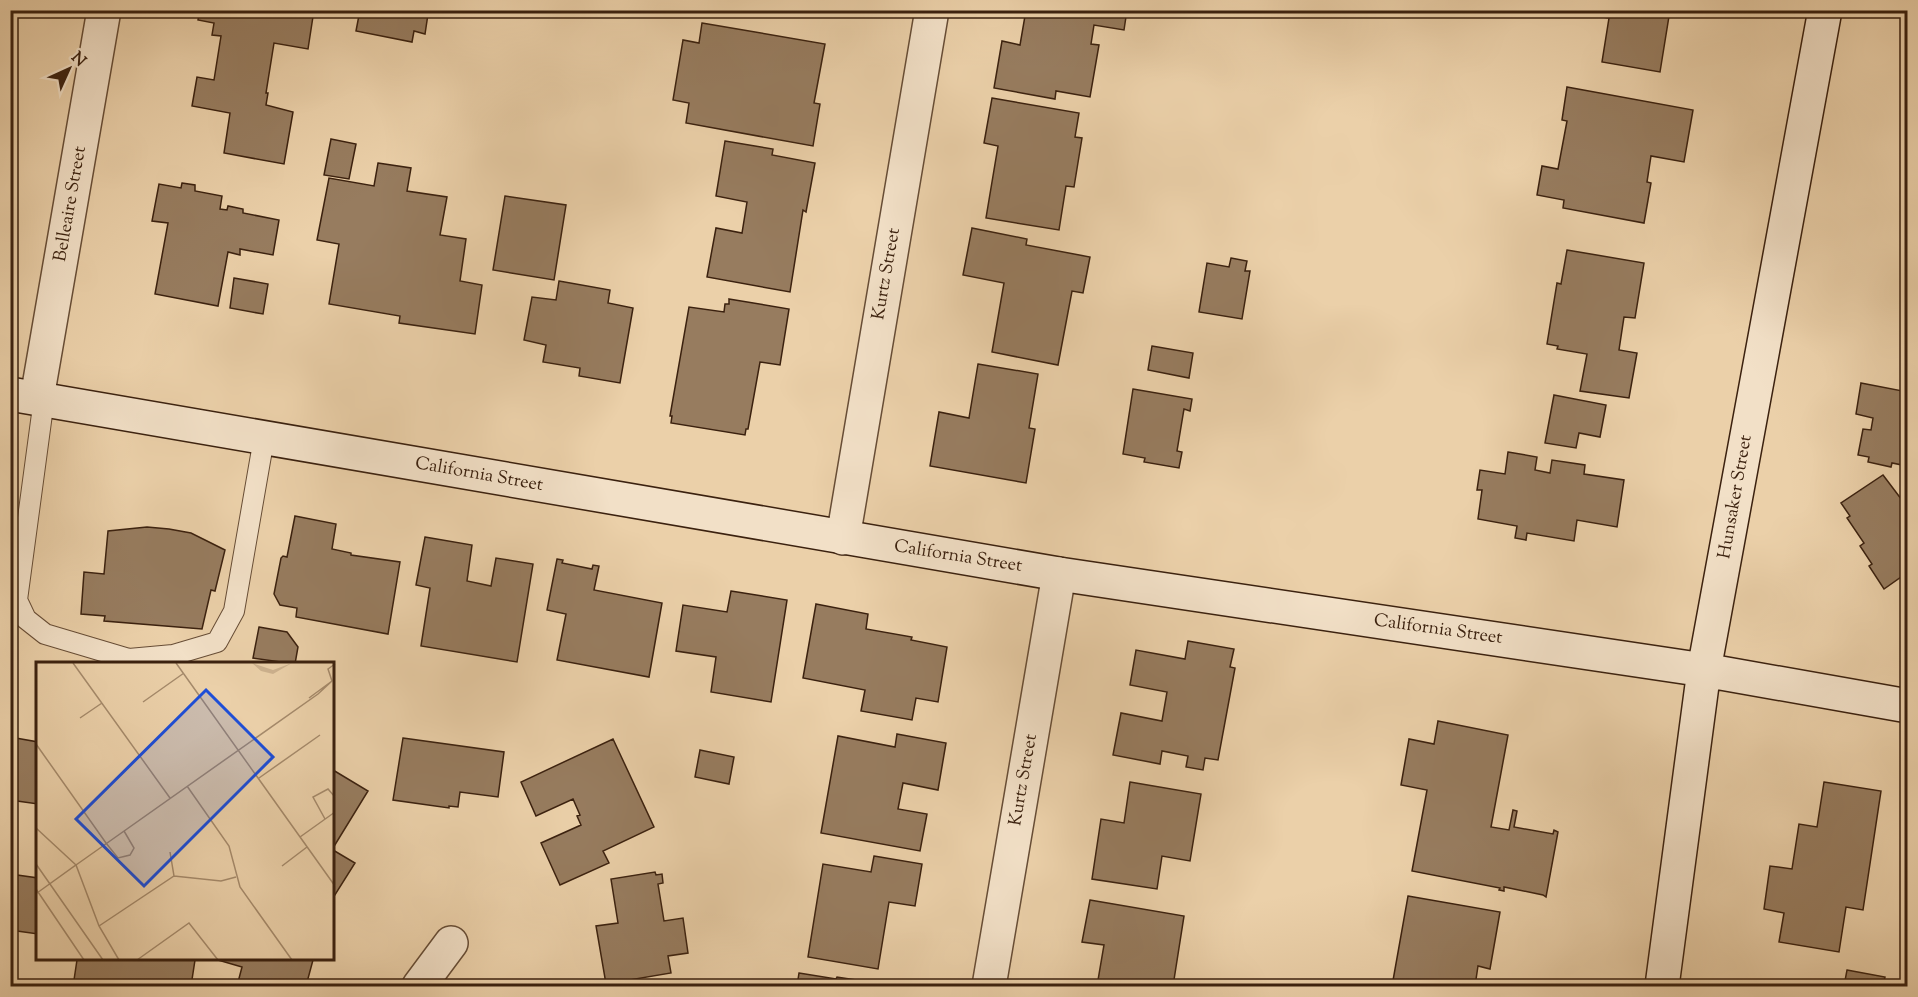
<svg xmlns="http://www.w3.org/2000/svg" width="1918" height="997" font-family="'Sorts Mill Goudy',serif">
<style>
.building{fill:#977c5f;stroke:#3b210f;stroke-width:1.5}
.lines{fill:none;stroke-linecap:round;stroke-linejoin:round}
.service-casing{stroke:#674d36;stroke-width:22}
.minor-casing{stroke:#674d36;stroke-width:36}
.secondary-casing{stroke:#3b210f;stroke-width:36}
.service{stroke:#f2e0c7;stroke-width:20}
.minor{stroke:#f2e0c7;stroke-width:33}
.secondary{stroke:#f2e0c7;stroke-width:33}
.labels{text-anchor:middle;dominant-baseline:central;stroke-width:4.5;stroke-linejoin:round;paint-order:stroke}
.street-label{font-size:18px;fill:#3b210f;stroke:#f2e0c7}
.inset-road{fill:none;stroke:#a58a6b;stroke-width:1.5}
.view{fill:#1d4ed8;fill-opacity:0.15;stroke:#1d4ed8;stroke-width:3}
.inset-edge{fill:none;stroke:#3b210f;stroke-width:3}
</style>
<rect width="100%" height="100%" fill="#ebd0a9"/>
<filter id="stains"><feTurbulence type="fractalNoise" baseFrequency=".00333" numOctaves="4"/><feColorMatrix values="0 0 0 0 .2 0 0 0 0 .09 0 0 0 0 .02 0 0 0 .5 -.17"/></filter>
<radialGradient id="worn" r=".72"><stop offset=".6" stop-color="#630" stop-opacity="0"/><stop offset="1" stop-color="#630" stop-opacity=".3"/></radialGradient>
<!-- building -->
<path class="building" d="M200,10h114l-6,39 -34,-6 -8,50h2l-2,12 27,7 -9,52 -60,-11 6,-40 -38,-7 5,-29 17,3 7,-44 -9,-1 2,-12 -16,-3z
M360,10h48l20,4 -3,20 -11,-3 -2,11 -56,-11z
M1026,10h101l-3,20 -30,-5 -3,19 8,1 -9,52 -34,-6 -1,8 -61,-11 8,-47 18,4z
M1583,10h87l-10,62 -58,-10 7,-44 -27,-4z
M702,23l123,21 -11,59 6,1 -7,42 -127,-23 3,-20 -16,-3 10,-60 16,3z
M1567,87l126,23 -9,52 -33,-6 -4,26 4,1 -7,40 -81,-15 1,-8 -27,-5 5,-29 16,3 9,-48 -5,-1z
M992,98l87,15 -4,24 7,1 -8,49 -8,-1 -7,44 -73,-12 12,-72 -14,-3z
M331,139l25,5 -7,35 -25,-4z
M725,141l48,8 -1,6 43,8 -9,49 -3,-2 -13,82 -83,-15 9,-49 26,5 5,-31 -31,-6z
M378,163l33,5 -4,23 40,6 -7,38 26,4 -6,42 22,4 -7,49 -76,-11 1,-7 -71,-12 10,-60 -22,-4 12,-62 45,8z
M182,183l13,2v6l27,5 -2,13 7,1 1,-4 15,3v4l36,7 -6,35 -33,-6v6l-12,-3 -10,54 -63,-12 13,-71 -16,-2 7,-37 22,4z
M505,196l61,9 -12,75 -61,-10z
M972,228l55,11 -1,6 64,12 -7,36 -11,-2 -14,74 -66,-13 12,-69 -41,-8z
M1567,250l77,13 -9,55 -11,-1 -5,33 18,3 -8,45 -49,-7 7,-37 -30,-5 1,-3 -11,-2 10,-61 4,1z
M1231,258l16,3 -2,10h5l-8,48 -43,-7 8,-49 22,4z
M234,278l34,6 -5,30 -33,-6z
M559,281l51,9 -2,13 25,5 -13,75 -41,-7 1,-8 -37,-6 3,-17 -22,-5 8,-43 24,3z
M729,299l60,10 -9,56 -20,-3 -12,67h-2l-1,6 -74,-12 1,-7h-2l19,-109 35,5 1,-8h4z
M1152,346l41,7 -4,25 -41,-8z
M978,364l60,10 -9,54 6,1 -9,54 -96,-17 9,-54 30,6z
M1861,383l47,9 -1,74 -15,-3 -1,4 -23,-5 1,-5 -11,-2 5,-26 8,1 2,-12 -17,-4z
M1133,389l59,10 -2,12 -6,-2 -7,42 5,1 -3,16 -35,-6 1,-4 -22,-4z
M1554,395l52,10 -6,32 -21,-4 -3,15 -31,-5z
M1508,452l29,5 -2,13 15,3 2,-13 33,5 -1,9 40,6 -7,47 -40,-7 -3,21 -47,-8 -1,7 -11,-2 2,-12 -39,-7 4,-29h-5l3,-20 25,4z
M1883,475l25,33v64l-24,17 -15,-23 3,-2 -12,-18 4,-3 -17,-25 3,-2 -9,-13z
M295,516l41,8 -4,25 19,4v2l49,7 -12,72 -92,-17 1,-9 -17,-3 -6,-11 7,-36 2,-2 4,1z
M147,527l22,2 22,4 34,17 -10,41 -4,-1 -9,39 -98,-8 1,-5 -24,-2 3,-42 20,2 4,-43z
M425,537l47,8 -5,36 24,5 5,-28 37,6 -16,98 -96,-16 9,-58 -14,-3z
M557,559l6,1 -1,3 30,6 1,-4 6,1 -5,24 68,13 -13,74 -92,-17 9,-46 -19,-4z
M1908,572v39l-7,-2z
M731,591l56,9 -16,102 -60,-10 5,-35 -40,-6 7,-46 44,7z
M816,604l52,10 -2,15 46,8 -1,3 36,7 -9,55 -22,-4 -4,22 -51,-9 4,-21 -62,-12z
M259,627l28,5 11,15 -3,17 -42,-6z
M1188,641l46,8 -4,18 5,1 -17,92 -13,-2 -2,12 -17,-3 2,-11 -26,-5 -2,13 -47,-9 8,-42 41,8 5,-29 -37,-7 6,-35 49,9z
M1438,721l70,14 -17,92 18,3 4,-20 4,1 -3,16 39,7 1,-4 4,2 -12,65 -3,-2 -39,-8v4l-5,-1 1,-2 -88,-17 15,-81 -26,-5 8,-46 25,5z
M897,734l49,9 -8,47 -35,-7 -5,26 29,5 -7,37 -99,-18 17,-97 57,11z
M10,737l28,5v62l-28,-4z
M403,738l101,14 -6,45 -38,-5 -2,15 -9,-1v2l-56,-8z
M613,739l41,88 -51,24 6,12 -49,22 -19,-42 40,-18 -4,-9 3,-1 -7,-16 -37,17 -15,-34z
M700,750l34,7 -5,27 -34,-7z
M333,770l35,21 -35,57z
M1130,782l71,12 -11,67 -28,-5 -5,33 -65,-10 9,-60 23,4z
M1824,782l57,9 -18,119 -17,-3 -7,45 -60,-10 5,-29 -20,-4 6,-43 22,3 7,-45 18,3z
M333,850l22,13 -22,35z
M874,856l48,8 -7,42 -26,-4 -11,67 -70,-12 15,-93 48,8z
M655,872l1,3 6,-1 1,9 -5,1 6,37 19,-3 5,35 -20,3 3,17 -65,11 -10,-58 22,-3 -7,-44z
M10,874l28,4v56l-28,-4z
M1408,896l92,16 -10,57 -12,-3 -3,20h-83z
M1090,900l94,16 -11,70h-76l7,-41 -22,-3z
M77,960h118l-4,26h-78l-39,-6z
M218,960h95l-7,26h-69l5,-19z
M1847,970l38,7 -2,9h-39z
M799,973l37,6 1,-2 59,9h-99z"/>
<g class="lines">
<defs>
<path id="service" d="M44,399l-27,201 9,19 19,15 84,25 44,-4 44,-13 17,-31 30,-173"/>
<path id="minor" d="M37,398l67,-388
M843,538l89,-528
M419,986l32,-43
M989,986l70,-412"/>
<path id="secondary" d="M10,394l1049,180 645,96 204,36
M1662,986l42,-316 121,-660"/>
</defs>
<!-- service casing -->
<use href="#service" class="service-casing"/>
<!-- minor casing -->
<use href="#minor" class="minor-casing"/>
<!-- secondary casing -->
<use href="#secondary" class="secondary-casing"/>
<!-- service -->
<use href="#service" class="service"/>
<!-- minor -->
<use href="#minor" class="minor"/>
<!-- secondary -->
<use href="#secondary" class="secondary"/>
</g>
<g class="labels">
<!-- street labels -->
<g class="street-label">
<text transform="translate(71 204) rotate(-80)">Belleaire Street</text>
<text transform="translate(887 274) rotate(-80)">Kurtz Street</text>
<text transform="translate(479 475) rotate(10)">California Street</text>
<text transform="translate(1736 497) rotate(-80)">Hunsaker Street</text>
<text transform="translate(958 557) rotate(9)">California Street</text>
<text transform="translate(1438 630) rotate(8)">California Street</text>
<text transform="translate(1024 780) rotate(-80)">Kurtz Street</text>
</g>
</g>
<!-- overview -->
<g transform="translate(36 662)">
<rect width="298" height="298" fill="#ebd0a9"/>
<path d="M216,1l21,7 19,-7 -19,11 -12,-3z" fill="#cdb28f"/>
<path class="inset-road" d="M37,1l97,135M140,1l159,223M296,19l-4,-12 7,-5M107,40l41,-29M44,56l22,-15M0,82l70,99M223,116l61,-43M151,124l42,60 11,41 52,73M289,157l-12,-22 15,-8 7,8M0,166l40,37M264,175l35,-25M70,181l12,15 12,-3 4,-7 -10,-17M134,190l4,24M0,202l67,96M40,203l242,-171 14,-13 -23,17M246,204l25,-19M0,227l48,71M1,231l39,-28 23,61 20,34M63,264l75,-50 47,5 15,-4M101,298l52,-37 29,37"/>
<path class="view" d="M170,28l67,67 -129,129 -68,-67z"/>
<rect width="298" height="298" class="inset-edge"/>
</g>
<!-- margin -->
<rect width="1918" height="997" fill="none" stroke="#ebd0a9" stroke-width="36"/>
<rect x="12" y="12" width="1894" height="973" fill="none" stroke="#3b210f" stroke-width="3"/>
<rect x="18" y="18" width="1882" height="961" fill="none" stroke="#3b210f" stroke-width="1.5"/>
<!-- north arrow -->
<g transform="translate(69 69) rotate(45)" stroke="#f2e0c7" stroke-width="4.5" paint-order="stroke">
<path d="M0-4.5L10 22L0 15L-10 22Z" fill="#3b210f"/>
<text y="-9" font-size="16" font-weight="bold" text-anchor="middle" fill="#3b210f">N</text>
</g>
<rect width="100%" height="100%" filter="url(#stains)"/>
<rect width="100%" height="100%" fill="url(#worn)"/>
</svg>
